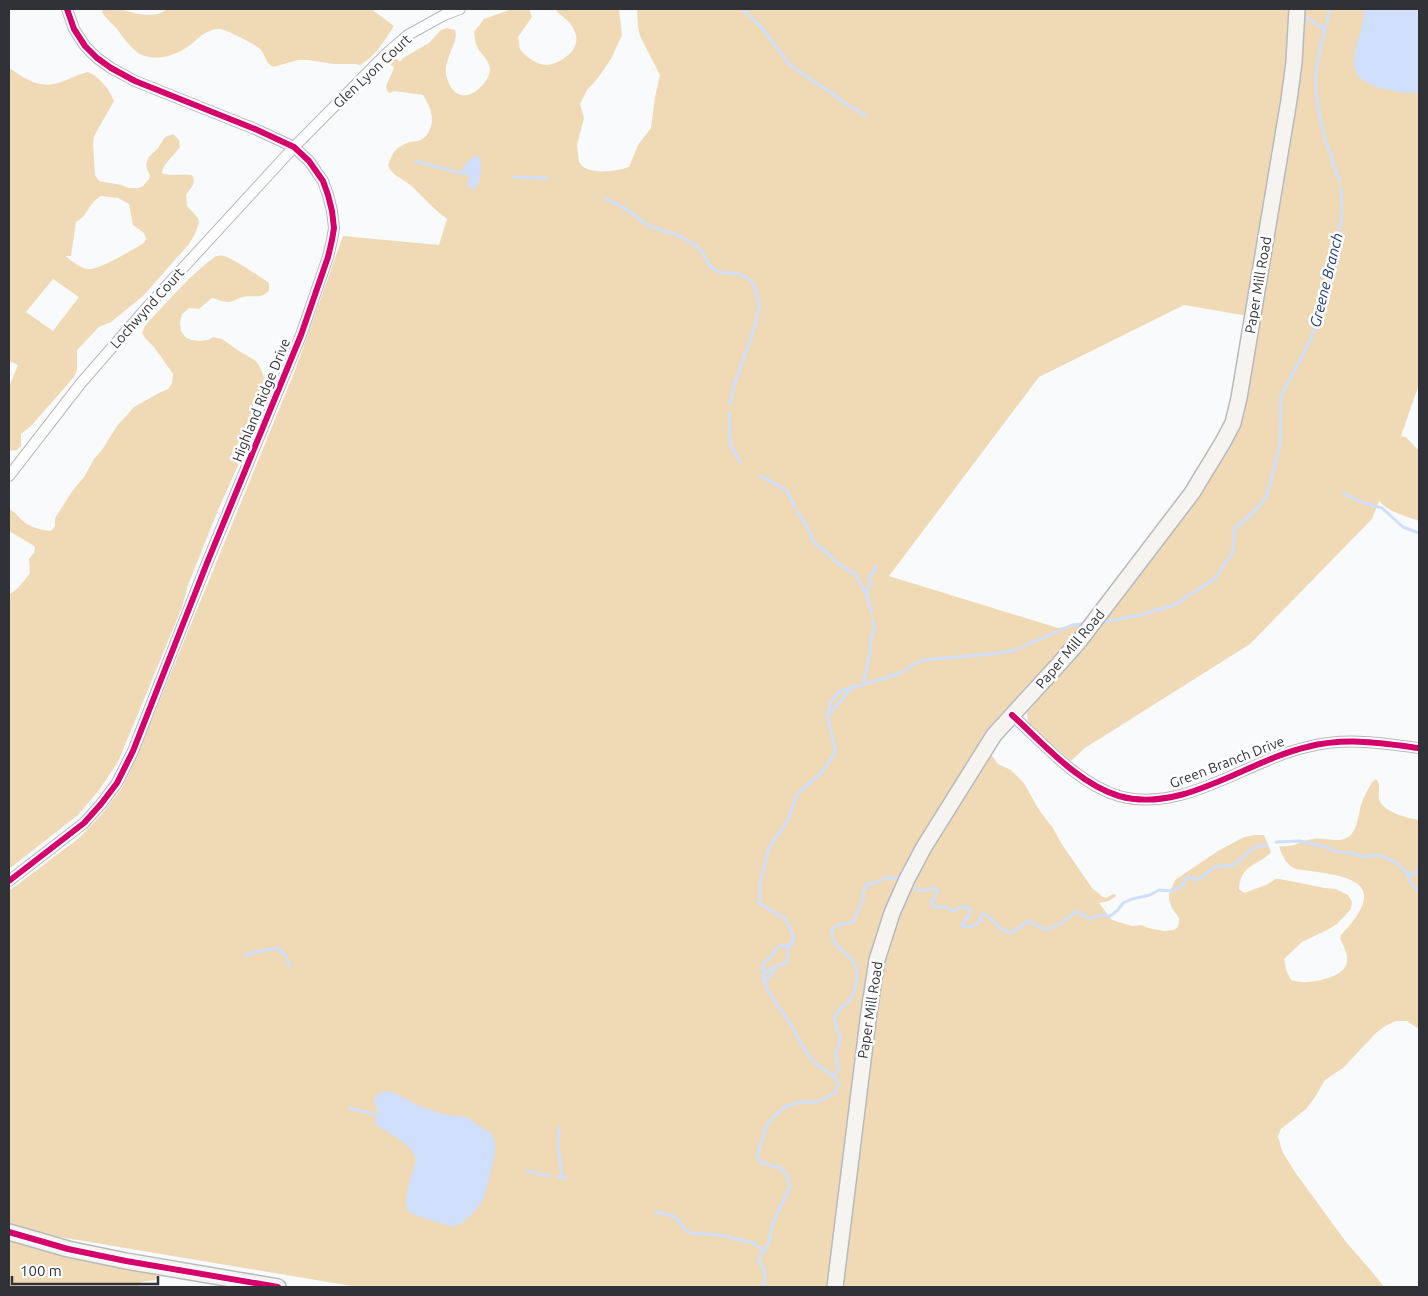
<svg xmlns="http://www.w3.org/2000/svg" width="1428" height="1296" font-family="Ubuntu,sans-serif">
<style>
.green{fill:#f0dab6;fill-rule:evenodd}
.water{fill:#d0dffb}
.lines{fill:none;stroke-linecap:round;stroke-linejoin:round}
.stream{stroke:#d0dffb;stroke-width:3}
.street-casing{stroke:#b7b9bc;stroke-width:12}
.secondary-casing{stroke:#b7b9bc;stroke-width:18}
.street{stroke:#fefeff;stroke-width:10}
.secondary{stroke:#f5f4f0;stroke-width:15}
.cycleway-casing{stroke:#fff;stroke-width:9}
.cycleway{stroke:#d6006c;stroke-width:6}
.labels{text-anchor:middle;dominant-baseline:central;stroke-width:5;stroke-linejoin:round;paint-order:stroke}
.street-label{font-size:14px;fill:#303237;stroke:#fff}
.water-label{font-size:15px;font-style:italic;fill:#1c3b83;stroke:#fff}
</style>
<rect width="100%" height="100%" fill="#f8fafc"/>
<!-- green -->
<path class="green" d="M103,9c23,-4 43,15 65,0h203l23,17c-10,15 -18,30 -34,39l-5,-1h-21l-26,-4h-10l-25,7c-8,-4 -7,-12 -13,-18 -3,-4 -35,-20 -40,-20 -17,0 -23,13 -36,20 -12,8 -34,13 -47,3 -8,-6 -14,-15 -20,-23 -5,-6 -11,-10 -15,-17z
M512,9h17l3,8 -14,20c1,4 1,9 2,12 3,5 8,8 12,11 4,2 9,5 14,5 16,-1 36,-17 29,-33 -5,-13 -12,-13 -20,-23h64l3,26 -11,24 -13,19 -11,12 -7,14 4,14 -7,27 2,17c2,2 3,5 6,6 10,6 33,3 44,-1l9,-22 13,-17 4,-31 5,-22 -20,-39 -2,-9 -1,-18h654l-5,77 -38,230 -64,-11 -145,72 -150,199 169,52 25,-6 -27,35 -56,58 -29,42 3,4 11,-15 13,18 13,6 13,13 15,27 14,18 8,15 31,45 11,9 3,1 7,-4 3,1v1l-7,5 -10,2 13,17 20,6 10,-1 6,3 16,3 9,-1 4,-2 2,-5v-5l-7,-10 -3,-8v-6l6,-14 43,-29 26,-14 11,-2h9l7,17c-12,14 -30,11 -32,37l5,4 22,-8 10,-6h4l45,9 11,1 12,6 4,7 -1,7 -14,15 -8,5 -27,13 -18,17 3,13 4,8c5,1 11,3 16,2 13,-1 39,-6 40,-21 1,-9 -4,-15 -7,-23l1,-3c54,-57 3,-59 -45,-66 -10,-4 -14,-13 -17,-23 17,2 19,-5 34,-7 9,-2 23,3 31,0 14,-4 14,-25 18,-37 1,-4 4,-7 5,-11 3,-5 4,-9 9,-12 5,6 2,12 3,20 2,12 30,20 40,21v209l-12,-8h-11l-11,5 -8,6 -34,36 -18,12 -10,17 -9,12 -25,20 -3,7 4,15 13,21 51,70 27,31 11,14h-1026l-328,-55 -21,-7v-334l70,-53 22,-23 21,-27 19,-42 153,-373 49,-137 96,9 8,-26c-14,-10 -25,-24 -38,-35 -9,-7 -16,-8 -21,-18 2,-7 6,-17 13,-20 12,-8 22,0 29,-17 2,-5 3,-11 1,-16 -1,-6 -5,-13 -8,-18l-29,-4 -4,2 -3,-2 -1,-5 8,-18 -6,-7 5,-5 7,6 3,-4 26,-15 12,-13 6,-2 8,2c5,12 -14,31 -8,48 2,7 6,15 14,17 12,3 28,-13 29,-25 0,-11 -11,-16 -14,-26 -1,-4 -1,-8 -2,-12l10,-13z
M1302,9h117v375l-18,52 5,1 13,14v70c-14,-5 -30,-9 -40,-20l-7,18 -122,125 -165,104 -14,13 -40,-34 -3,-6 -1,-8 57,-70 138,-186z
M9,68c17,11 31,22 52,14 9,-3 17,-8 27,-10 12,5 21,17 26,29l-20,35 -1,7 2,32 4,6 22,4 8,3h10l4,-2 6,-7 1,-3 -4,-10 2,-8 10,-10 7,-11 8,-3 6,6 1,7c-5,8 -18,17 -18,26 9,4 19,0 30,2l2,5 -1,5 -7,10 1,11 11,12 1,5 -4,11 -6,10 -46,52 -32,26 -12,5 -22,23v20l-3,7 -43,49 -10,8v12l-4,4 -8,1v-64l9,-22 -9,-4zM101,196l17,2 11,6 4,21 11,8 2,6 -2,4c-10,6 -45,27 -55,26 -8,0 -17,-8 -24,-13h6l5,-34c12,-6 12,-19 25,-26zM53,279l26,18 -26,34 -27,-19z
M216,256c3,0 5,-1 8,0 7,1 38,22 45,27v8c-8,8 -16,4 -26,6 -5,1 -10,5 -15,5 -6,0 -11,-3 -16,-4l-13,11 -10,-1 -7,6 -2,8 1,9 4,6 6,3 9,1 8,-1 5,-3 9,2 17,12 17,10 4,6 4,11 -1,6 -11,24 -12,53 -22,49 -30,75 -6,22 -9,22 -55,133 -19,28 -21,25 -69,54v-274l9,-7 12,-15 -1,-14 5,-6 1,-6 -4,-3 -22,-13v-22c7,3 10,9 15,13 8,6 18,8 27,9l4,-5v-8l18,-28 11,-13 10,-18 8,-9 15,-24 17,-19 25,-14 9,-4 4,-6 1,-9 -19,-27 -9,-9 -3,-5 3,-7 5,-6c21,-22 41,-46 66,-64z
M9,1239l29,11h6l76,18h9l27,7 2,3 -3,2 -14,2 -4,5h-128z"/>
<!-- water -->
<path class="water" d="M1364,9h55v83c-10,2 -21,0 -31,-2 -7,-1 -13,-3 -19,-6 -25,-12 -12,-35 -8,-56 2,-6 3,-13 3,-19z
M476,155l4,3c1,12 3,21 -6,32l-6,-4 -1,-2 2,-8 -1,-1h-6l-2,-2 7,-11z
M383,1091l12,2 20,11 27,10 24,3 25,16 4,10v12l-11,43 -10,14 -12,11 -9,4c-8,-3 -41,-11 -45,-16 -6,-7 4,-40 8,-49 -2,-18 -27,-28 -40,-37l-1,-5 3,-9 -4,-9 1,-5z"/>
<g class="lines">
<!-- stream -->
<path class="stream" d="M742,9l19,18 28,37 18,13 25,16 12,10 11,6 11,7
M1330,9c-5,23 -14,48 -14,72 -1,33 13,71 24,101
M1305,17l20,13
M416,161l44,12
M513,177l34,1
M605,198l21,11 23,17 28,9 15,8 8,6 11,18 7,5 21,2 10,5 4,4 5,15 1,12 -7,25 -17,47 -5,22
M729,413l1,31 10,18
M761,476l25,14 2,3 7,14
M1344,494l20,9 18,5 21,19 16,6
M798,512l13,22 2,8 12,9 10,10 21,14 10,19 6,19
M867,593l4,-11 -2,-5 5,-5 2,-6
M1099,623l42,-8 33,-10 39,-25 4,-4 6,-10 10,-14 1,-23 21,-18 8,-10 4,-7 13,-49 1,-49 29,-55 7,-19 8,-25 15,-71 2,-11 -1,-27
M1022,647l50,-22 14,-1
M907,669l7,-5 9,-4 79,-7 16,-4
M863,685l7,-33 1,-14 3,-6 -1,-12
M829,714l13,-14 8,-11
M1276,842l24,-1 26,6 8,4 18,2 11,4 12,-2 7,1 15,7 10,10 4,10 8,8
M1408,873c4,2 8,0 11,-3
M911,883c5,10 14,8 23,5l4,2 -1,4 -6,8 2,4 4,1h8l9,4 10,-5 6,4v4l-3,4 -5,5v3c4,1 14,1 17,-4 1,-2 2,-5 2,-7l3,-1c10,5 16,18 27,19l18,-12 15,8h5l16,-8 10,-9h3l12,7 10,-4 10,1 7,-5 6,-8 9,-4 18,-4 9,-5 14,1 9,-5 5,-9h4l6,3c7,-3 10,-7 16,-12 5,-3 14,-1 20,-3 8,-4 12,-11 19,-16 4,-3 10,-3 15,-4
M245,955l20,-5 13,-2 7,7 5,11
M763,974l15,-9 8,-2 1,-2 1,-12 6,-11 -8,-19 -21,-12 -6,-5 1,-18 9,-37 19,-27 9,-26 24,-21 12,-17 2,-5 -1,-7 -6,-26 2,-15 10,-12 49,-14 15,-6
M765,981l7,-7 4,-8
M834,1075l4,-5c1,-6 -2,-10 -2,-16 1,-5 4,-9 4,-15 0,-7 -6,-14 -5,-22 2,-8 11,-12 15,-17 5,-6 8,-22 7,-30 -3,-17 -28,-21 -25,-41l6,-4 15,-3 10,-22v-8l4,-8 8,-1 13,-6 13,3
M349,1108l29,7
M559,1127l-1,17 4,33
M527,1171l22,5
M557,1177l9,1
M656,1212l17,4 6,5 8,10 4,2 29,2 33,8 11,8
M764,1287l1,-15 -6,-11v-3l10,-15 3,-18 18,-39 -3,-12 -7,-6 -20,-6 -3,-7 10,-30 10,-12 10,-7 14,-4h17l18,-10 3,-9c-9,-13 -17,-12 -26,-22 -10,-11 -15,-24 -22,-36 -11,-19 -32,-37 -28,-61l9,-9 6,-8 14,-3"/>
<defs>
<path id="street" d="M9,476l72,-93 68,-78 145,-158 93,-94 21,-18 36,-20 16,-6
M1012,715c31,28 66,69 107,81 64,18 127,-35 188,-49 38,-10 74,-4 112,1
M9,881l75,-58 17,-19 16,-21 16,-32 74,-188 94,-228 27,-78 4,-17 2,-12 -2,-17 -4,-16 -5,-14 -14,-20 -15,-14 -39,-18 -120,-48 -24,-13 -14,-10 -12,-12 -11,-17 -7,-20"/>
<path id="secondary" d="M9,1232l59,17 58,12 152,26
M835,1287l34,-275 8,-52 15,-47 15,-34 17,-32 70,-112 65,-71 21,-24 112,-147 31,-51 10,-19 6,-25 50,-298 5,-38 3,-53"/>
</defs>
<!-- street casing -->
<use href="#street" class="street-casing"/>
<!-- secondary casing -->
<use href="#secondary" class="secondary-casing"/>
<!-- street -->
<use href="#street" class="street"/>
<!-- secondary -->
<use href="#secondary" class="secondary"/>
<defs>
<path id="cycleway" d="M1012,715c31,28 66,69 107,81 64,18 127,-35 188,-49 38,-10 74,-4 112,1
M9,881l75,-58 17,-19 16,-21 16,-32 74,-188 94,-228 27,-78 4,-17 2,-12 -2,-17 -4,-16 -5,-14 -14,-20 -15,-14 -39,-18 -120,-48 -24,-13 -14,-10 -12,-12 -11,-17 -7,-20
M9,1232l59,17 58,12 152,26"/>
</defs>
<!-- cycleway casing -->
<use href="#cycleway" class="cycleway-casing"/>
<!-- cycleway -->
<use href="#cycleway" class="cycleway"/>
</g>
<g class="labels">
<!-- street labels -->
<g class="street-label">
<text transform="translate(372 71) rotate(-43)">Glen Lyon Court</text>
<text transform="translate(1258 285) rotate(-80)">Paper Mill Road</text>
<text transform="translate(147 308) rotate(-48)">Lochwynd Court</text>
<text transform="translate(261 400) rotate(-68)">Highland Ridge Drive</text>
<text transform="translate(1070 649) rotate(-50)">Paper Mill Road</text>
<text transform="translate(1227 762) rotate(-21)">Green Branch Drive</text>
<text transform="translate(870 1010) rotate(-81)">Paper Mill Road</text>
</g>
<!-- water labels -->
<g class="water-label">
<text transform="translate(1326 280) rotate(-76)">Greene Branch</text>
</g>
</g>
<!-- border -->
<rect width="1428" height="1296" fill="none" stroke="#303237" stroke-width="20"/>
<!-- scale -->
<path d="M12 1276v8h146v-8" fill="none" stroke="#303237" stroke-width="2.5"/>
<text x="20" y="1276" font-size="15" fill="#303237" stroke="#ffffff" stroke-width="4" paint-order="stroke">100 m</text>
</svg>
